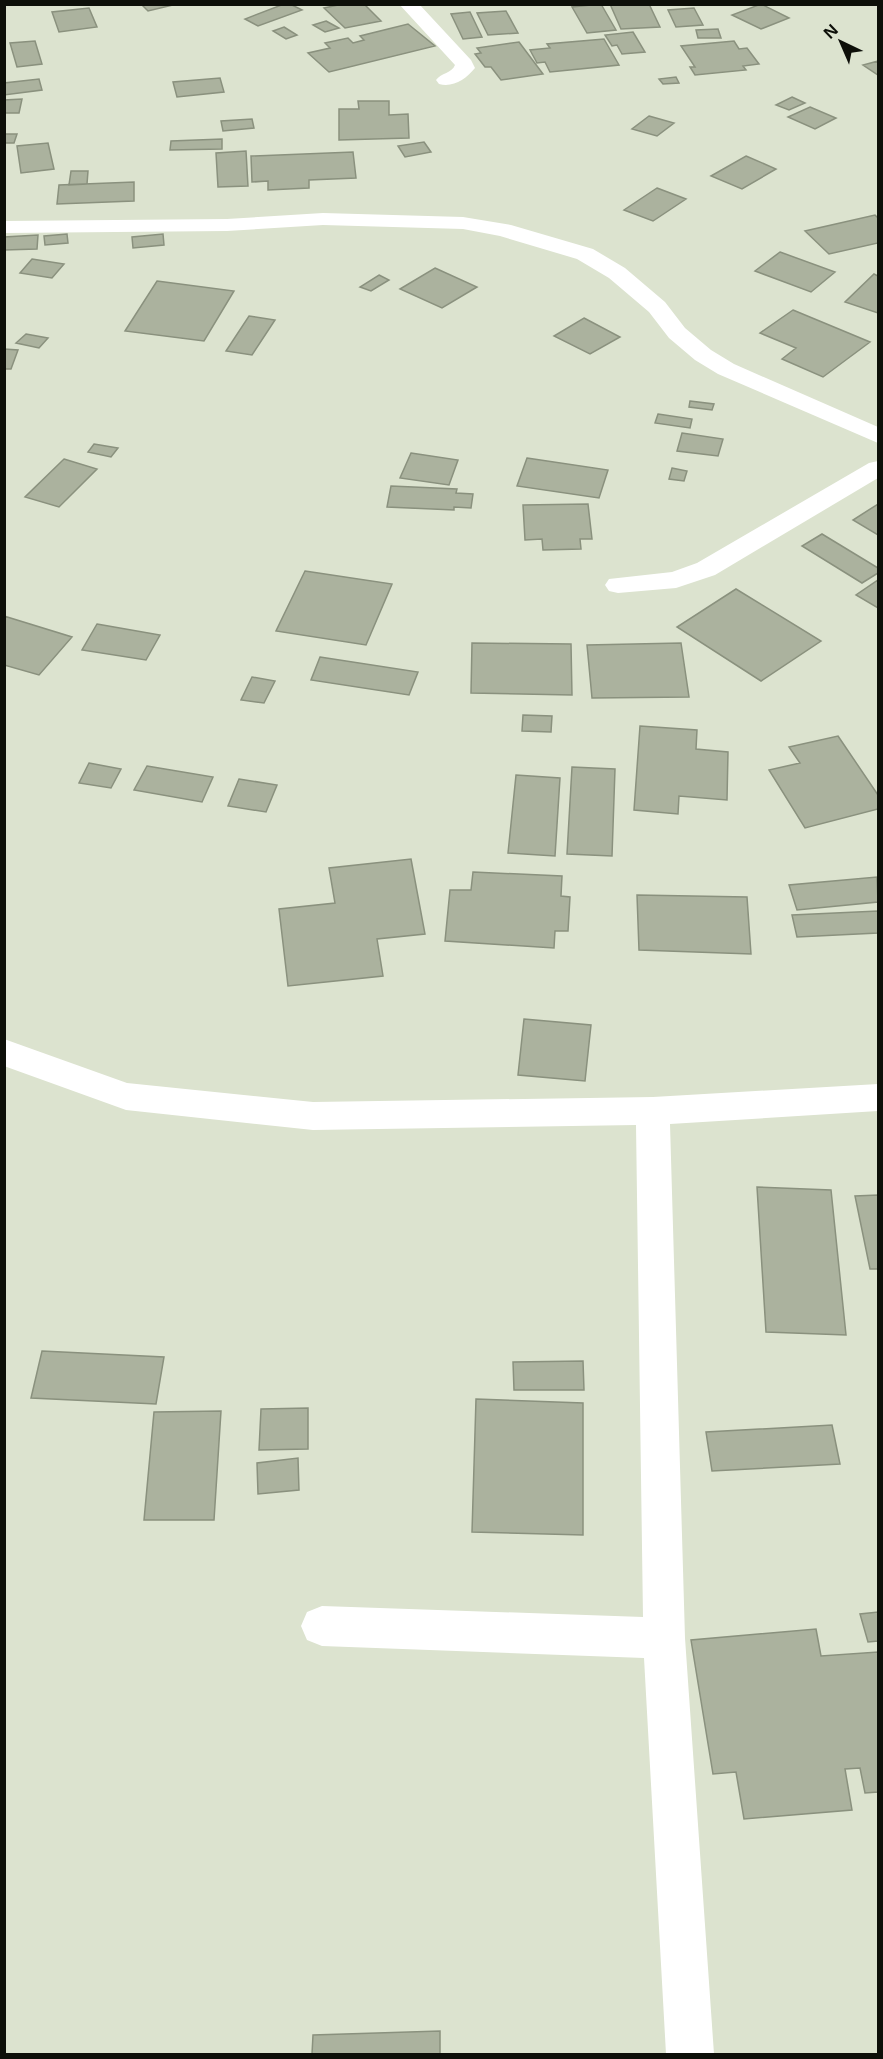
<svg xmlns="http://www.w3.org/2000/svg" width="883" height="2059" font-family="'Noto Sans',sans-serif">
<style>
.building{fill:#abb29e;stroke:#8a917e;stroke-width:1.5}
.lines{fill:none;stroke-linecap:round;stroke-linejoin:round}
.street{fill:#fff;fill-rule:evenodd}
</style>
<rect width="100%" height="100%" fill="#dce3cf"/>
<!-- building -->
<path class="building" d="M141,4h36l-29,7z
M284,4h6l12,6 -44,16 -13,-7z
M343,4h21l17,17 -36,7 -21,-20z
M601,4l15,26 -29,3 -15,-26z
M610,4h39l11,23 -39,2z
M761,4l28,14 -28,11 -29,-14z
M89,8l8,19 -38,5 -7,-20z
M694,8l9,17 -27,2 -8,-17z
M506,11l12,22 -30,2 -11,-22z
M470,12l12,25 -19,2 -12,-25z
M326,21l13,7 -14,4 -12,-7z
M408,24l27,22 -106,26 -21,-19 22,-5 -5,-5 23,-5 5,5 11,-3 -4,-4z
M284,27l13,8 -11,4 -13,-8z
M718,29l3,9h-23l-2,-8z
M633,32l12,20 -23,2 -5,-9 -5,1 -7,-11z
M604,39l15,26 -69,7 -5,-10 -8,1 -7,-13 20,-2 -3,-4z
M35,41l7,23 -25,3 -7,-24z
M734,41l5,8 8,-1 12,16 -16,2 3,4 -51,5 -5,-8h5l-14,-21z
M519,42l24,32 -42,6 -10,-13h-6l-10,-13 6,-1 -4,-5z
M878,61v14l-15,-10z
M676,77l3,6 -16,1 -4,-5z
M220,78l4,14 -47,5 -4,-15z
M39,79l3,11 -38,5v-12z
M792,97l13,6 -16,7 -13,-5z
M22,99l-3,14h-15v-13z
M358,101h31v14l19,-1 1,24 -70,2v-31h20z
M810,107l26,11 -21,11 -27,-12z
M649,116l25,7 -17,13 -25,-7z
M252,119l2,9 -31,3 -2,-10z
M4,134h13l-3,9h-10z
M222,139v10l-52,1 1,-9z
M424,142l7,10 -26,5 -7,-11z
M48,143l6,26 -33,4 -4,-27z
M246,151l2,35 -30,1 -2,-34z
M353,152l3,26 -47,2v8l-41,2v-9l-16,1 -1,-26z
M746,156l30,13 -34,20 -31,-13z
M71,171h17l-1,13 -18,1z
M134,182v19l-77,3 2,-19z
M657,188l29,11 -33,22 -29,-11z
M875,215l3,3v25l-49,11 -24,-23z
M67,234l1,9 -23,2 -1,-9z
M163,234l1,11 -31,3 -1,-11z
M38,235l-1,14 -33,1v-13z
M780,252l55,20 -24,20 -56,-21z
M32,259l32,5 -12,14 -32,-5z
M435,268l42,19 -35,21 -42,-19z
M874,274l4,2v37l-33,-11z
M379,275l10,5 -18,11 -11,-4z
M157,281l77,10 -30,50 -79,-10z
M793,310l77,32 -47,35 -41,-18 14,-11 -36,-15z
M249,316l26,4 -23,35 -26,-4z
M584,318l36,19 -30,17 -36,-18z
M26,334l22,4 -9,10 -23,-5z
M4,349l14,1 -7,19h-7z
M690,401l24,3 -2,6 -23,-3z
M658,414l34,5 -2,9 -35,-5z
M682,433l41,6 -5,17 -41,-5z
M94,444l24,4 -7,9 -23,-5z
M411,453l47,7 -9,25 -49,-7z
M527,458l81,12 -9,28 -82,-12z
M64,459l33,10 -38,38 -34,-10z
M672,468l15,3 -3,10 -15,-2z
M391,486l66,3 -1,4 17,1 -2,14 -17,-1v3l-67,-3z
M588,504l4,35h-12l1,10 -38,1 -1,-11 -17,1 -2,-35z
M878,504v31l-25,-15z
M822,534l56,34v5l-16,10 -60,-37z
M305,571l87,13 -26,61 -90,-14z
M878,580v28l-22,-13z
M736,589l85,52 -60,40 -84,-54z
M4,616l68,21 -33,38 -35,-10z
M97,624l63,11 -14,25 -64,-10z
M472,643l99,1 1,51 -101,-2z
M681,643l8,54 -97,1 -5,-53z
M320,657l98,15 -9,23 -98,-15z
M252,677l23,4 -11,22 -23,-3z
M523,715l29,1 -1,16 -29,-1z
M640,726l57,4 -1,19 32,3 -1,48 -48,-4 -1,18 -44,-4z
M838,736l40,59v14l-73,19 -36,-58 31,-7 -11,-16z
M89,763l32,6 -10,19 -32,-5z
M147,766l66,11 -11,25 -68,-12z
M572,767l43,2 -3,87 -45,-2z
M516,775l44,3 -5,78 -47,-3z
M239,779l38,6 -11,27 -38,-6z
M411,859l14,75 -48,5 6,37 -95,10 -9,-77 56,-6 -6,-35z
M473,872l89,4 -1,20 9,1 -2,34h-13l-1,17 -109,-7 5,-51h21z
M877,877l1,25 -81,8 -8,-25z
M637,895l110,2 4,57 -112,-4z
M878,911v22l-81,4 -5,-22z
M524,1019l67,6 -6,56 -67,-6z
M757,1187l74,3 15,145 -80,-3z
M878,1195v74h-8l-15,-73z
M42,1351l122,6 -8,47 -125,-6z
M583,1361l1,29h-70l-1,-28z
M476,1399l107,4v132l-111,-3z
M308,1408v41l-49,1 2,-41z
M221,1411l-7,109h-70l10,-108z
M832,1425l8,39 -128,7 -6,-39z
M298,1458l1,32 -41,4 -1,-31z
M878,1612v29l-10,1 -8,-28z
M816,1629l5,27 57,-4v140l-13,1 -5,-25 -15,1 7,41 -108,9 -8,-47 -23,2 -22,-134z
M440,2031v23h-128l1,-19z"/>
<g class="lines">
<!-- street -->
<path class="street" d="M399,4h20l52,56 4,8c-9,11 -22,20 -36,16l-3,-4c5,-7 16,-7 19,-15z
M323,213l140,4 48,8 82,24 32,19 40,34 20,26 26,22 23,14 144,63v16l-160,-69 -23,-14 -26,-22 -20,-26 -40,-34 -32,-19 -77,-23 -37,-7 -140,-4 -96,6 -223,2v-12l223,-2z
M878,461v17l-163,97 -39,13 -58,5 -9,-2 -4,-6 4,-6 63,-7 25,-9 172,-100z
M4,1039l123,44 186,19 340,-5 225,-13v27l-208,13 15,514 29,416h-48l-22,-396 -322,-12 -15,-6 -6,-14 6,-14 15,-6 321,11 -7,-492 -323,5 -187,-20 -122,-44z"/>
</g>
<!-- border -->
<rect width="883" height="2059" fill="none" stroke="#0d0f09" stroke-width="12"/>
<!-- north arrow -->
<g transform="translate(841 42) rotate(316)" stroke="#dce3cf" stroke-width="4.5" paint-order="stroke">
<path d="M0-4.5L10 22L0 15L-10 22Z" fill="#0d0f09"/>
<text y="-9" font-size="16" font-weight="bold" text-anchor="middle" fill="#0d0f09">N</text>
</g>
</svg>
